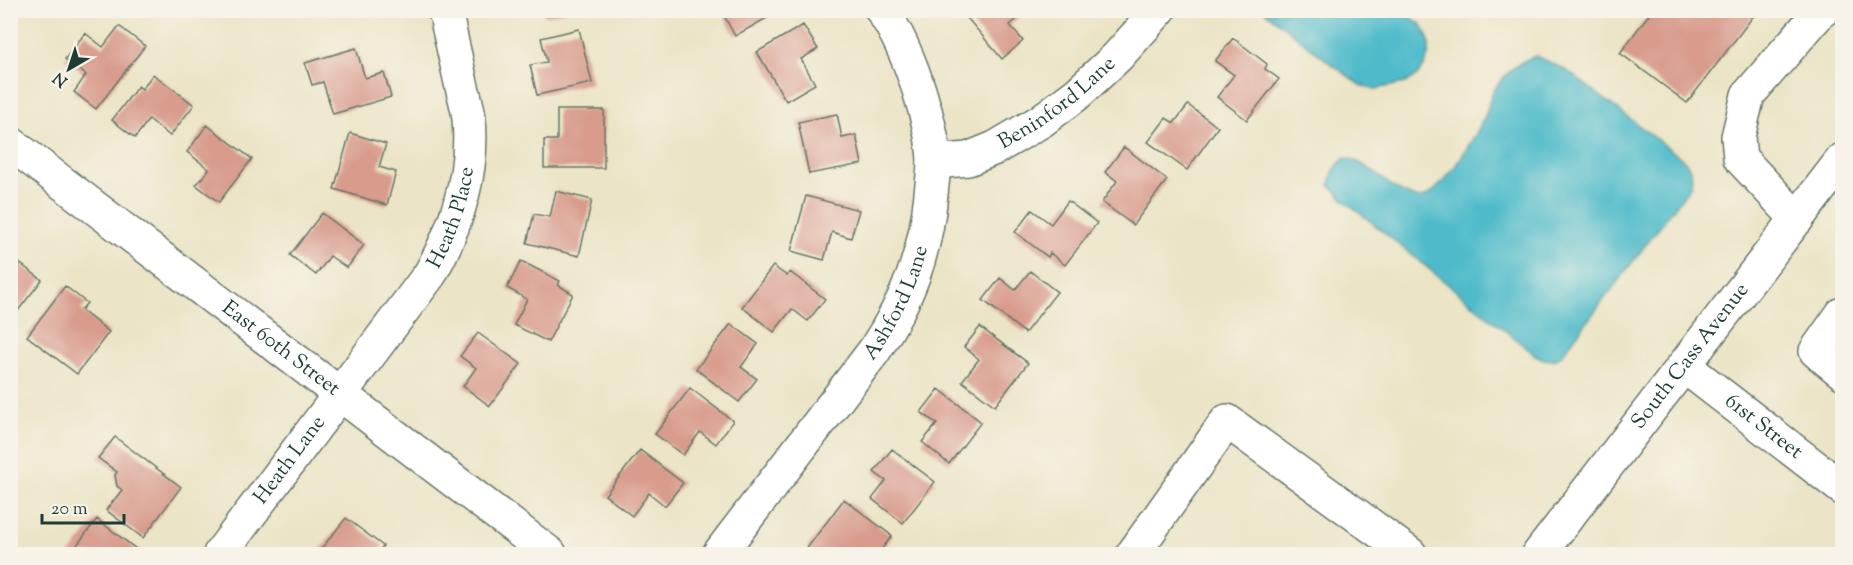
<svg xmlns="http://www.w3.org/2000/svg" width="1853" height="565" font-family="'Sorts Mill Goudy',serif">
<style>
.water{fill:#4fbbca;stroke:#377c7f;stroke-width:1.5}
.building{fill:#d89b8c}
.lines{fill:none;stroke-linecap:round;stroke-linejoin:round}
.minor-casing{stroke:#667767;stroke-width:36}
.major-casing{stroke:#667767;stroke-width:36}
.minor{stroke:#fff;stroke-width:33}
.major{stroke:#fff;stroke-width:33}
.labels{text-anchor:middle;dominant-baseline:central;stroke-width:4.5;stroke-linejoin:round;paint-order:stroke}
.street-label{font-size:21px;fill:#1f3d34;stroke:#f7f3e8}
</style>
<rect width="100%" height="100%" fill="#f7f3e8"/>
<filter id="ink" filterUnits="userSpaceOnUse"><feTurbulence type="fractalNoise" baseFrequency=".0167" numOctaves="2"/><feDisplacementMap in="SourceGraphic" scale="12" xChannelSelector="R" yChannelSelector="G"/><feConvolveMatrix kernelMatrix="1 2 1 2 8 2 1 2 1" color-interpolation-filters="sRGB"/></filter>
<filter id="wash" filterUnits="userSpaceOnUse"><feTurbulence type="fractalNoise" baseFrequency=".008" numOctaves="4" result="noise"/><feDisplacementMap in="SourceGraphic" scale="24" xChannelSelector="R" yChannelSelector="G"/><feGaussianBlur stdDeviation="1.35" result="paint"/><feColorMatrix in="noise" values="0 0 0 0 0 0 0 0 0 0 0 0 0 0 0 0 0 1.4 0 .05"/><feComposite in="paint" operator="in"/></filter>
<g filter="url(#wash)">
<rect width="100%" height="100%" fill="#ebe4c6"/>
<!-- water -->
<path class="water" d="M1264,11h138l20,14 7,16v11l-4,13 -8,11 -12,7 -30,6 -13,-3 -28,-20z
M1536,56l30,14 118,90c7,9 10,16 6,27l-130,170c-10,5 -16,3 -26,-3l-189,-153 -15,-16c2,-13 5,-19 15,-27 27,4 44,34 72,40 21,4 60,-65 68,-82 4,-9 4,-19 9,-26 11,-16 24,-29 42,-34z"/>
<g id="blocks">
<!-- building -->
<path class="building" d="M544,10h23v1l-22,5z
M721,10h60l-46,26z
M965,10h62l-17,15 13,16 -21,18 -40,-47z
M1652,10h106l-71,93 -67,-50z
M803,25l15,24 -17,10 14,25 -29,17 -29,-49z
M119,26l26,20 -49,63 -22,-17 12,-17 -21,-16 20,-26 18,14z
M579,29l13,54 -55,12 -7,-30 17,-3 -6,-24z
M1233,38l34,26 -2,5 14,10 -32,41 -30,-23 17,-22 -19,-14z
M356,48l9,30 19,-5 7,24 -58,17 -10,-32 -11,3 -7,-22z
M153,74l41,31 -24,31 -21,-17 -14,19 -23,-18 26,-34 4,3z
M1188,105l30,22 -31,43 -39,-28 18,-24 8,5z
M557,110h47v58h-60v-28h13z
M837,114l5,24 14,-3 6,29 -53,10 -11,-52z
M207,125l45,34 -33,43 -23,-17 13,-16 -22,-17z
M350,133l36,11 -7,23 17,5 -9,33 -53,-16z
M1124,147l43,33 -34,45 -31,-23 15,-21 -12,-9z
M556,191l36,9 -13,56 -52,-13 7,-29 16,3z
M806,196l53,14 -8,28 -19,-6 -8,28 -33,-9z
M1068,201l29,22 -32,42 -15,-12 -2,4 -33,-25 17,-22 19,14z
M322,213l42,32 -17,23 -17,-12 -14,19 -26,-20z
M10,256l32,24 -32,41z
M521,261l39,20 -2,4 15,9 -25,48 -34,-17 13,-26 -20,-11z
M773,266l14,10 3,-4 35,27 -17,22 -16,-12 -18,23 -32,-25z
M1030,271l27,21 -32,41 -42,-33 17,-22 15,12z
M65,286l22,17 -6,7 28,22 -32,42 -50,-38z
M731,324l27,20 -17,23 16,12 -18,23 -43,-33z
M980,327l48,36 -33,43 -33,-25 17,-22 -15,-12z
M478,333l43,31 -31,42 -27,-20 13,-18 -16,-12z
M690,388l43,33 -17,23 -16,-12 -17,23 -28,-21z
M939,389l42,33 -32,42 -27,-22 15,-18 -16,-12z
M115,437l66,50 -38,51 -37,-28 16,-20 -5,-4 -2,-11 2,-3 -19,-14z
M892,449l43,33 -32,41 -31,-24 14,-18 -12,-9z
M640,450l43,33 -18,23 -16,-13 -17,23 -27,-21z
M844,499l48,37 -14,18h-63l-8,-6z
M346,518l37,28 -7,8h-59z
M97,519l39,30 -4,5h-62z"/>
</g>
</g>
<g filter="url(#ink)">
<use href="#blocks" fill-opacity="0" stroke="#667767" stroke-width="1.5"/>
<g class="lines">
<defs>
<g id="minor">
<path id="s1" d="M10,143l540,411"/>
<path id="s2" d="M934,162l34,-3 27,-11 46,-27 36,-27 40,-37 42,-47"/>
<path d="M1797,219l-57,-61 -2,-21 10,-42 73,-84 2,-1"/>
<path d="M1842,314l-26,37 26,21"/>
<path id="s3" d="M1684,366l158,122"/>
<path id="s4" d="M220,554l210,-280c27,-48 44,-99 39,-155 -1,-12 -5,-24 -8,-36 -5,-24 -11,-48 -16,-73"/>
<path id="s5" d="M719,554l155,-203c34,-52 51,-95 57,-157 1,-11 3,-22 3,-33 -1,-24 -8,-48 -15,-71 -9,-28 -20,-55 -37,-80"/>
<path d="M1133,554l94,-133 183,133"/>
</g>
<g id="major">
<path id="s6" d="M1539,554l303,-394"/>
</g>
</defs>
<!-- minor casing -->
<use href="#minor" class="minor-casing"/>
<!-- major casing -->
<use href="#major" class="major-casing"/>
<!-- minor -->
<use href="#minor" class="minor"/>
<!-- major -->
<use href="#major" class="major"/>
</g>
</g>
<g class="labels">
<!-- street labels -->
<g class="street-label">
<text stroke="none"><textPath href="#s2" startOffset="140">Beninford Lane</textPath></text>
<text stroke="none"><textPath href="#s4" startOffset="411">Heath Place</textPath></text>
<text stroke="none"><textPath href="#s5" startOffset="309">Ashford Lane</textPath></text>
<text stroke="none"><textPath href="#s1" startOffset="340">East 60th Street</textPath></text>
<text stroke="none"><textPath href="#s6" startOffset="249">South Cass Avenue</textPath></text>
<text stroke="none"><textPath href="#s3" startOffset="100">61st Street</textPath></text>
<text stroke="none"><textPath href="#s4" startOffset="117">Heath Lane</textPath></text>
</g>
</g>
<!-- margin -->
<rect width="1853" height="565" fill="none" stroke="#f7f3e8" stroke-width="36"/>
<!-- north arrow -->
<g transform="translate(69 69) rotate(219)" stroke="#f7f3e8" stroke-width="4.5" paint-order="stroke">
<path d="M0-4.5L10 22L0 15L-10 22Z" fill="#1f3d34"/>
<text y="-9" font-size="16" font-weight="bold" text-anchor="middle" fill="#1f3d34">N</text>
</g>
<!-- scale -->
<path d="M42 514v9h82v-9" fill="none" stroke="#1f3d34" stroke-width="3"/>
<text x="51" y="514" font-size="18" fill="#1f3d34" stroke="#f7f3e8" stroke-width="4.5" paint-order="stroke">20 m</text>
</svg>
